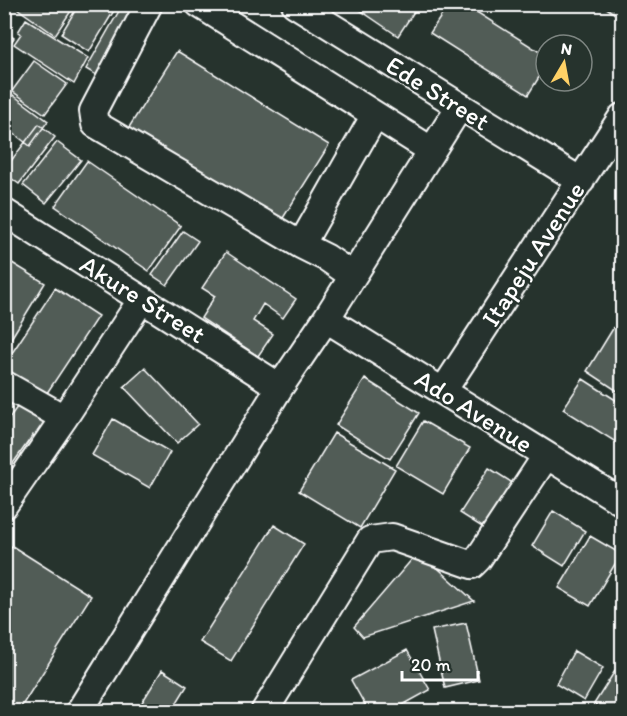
<svg xmlns="http://www.w3.org/2000/svg" width="627" height="716" font-family="Itim,sans-serif">
<style>
.building{fill:#515c57;stroke:#fff;stroke-width:1.5}
.lines{fill:none;stroke-linecap:round;stroke-linejoin:round}
.minor-casing{stroke:#fff;stroke-width:30}
.minor{stroke:#26332d;stroke-width:26}
.labels{text-anchor:middle;dominant-baseline:central;stroke-width:4.5;stroke-linejoin:round;paint-order:stroke}
.street-label{font-size:26px;fill:#fff;stroke:#26332d}
</style>
<rect width="100%" height="100%" fill="#26332d"/>
<filter id="ink" filterUnits="userSpaceOnUse"><feTurbulence type="fractalNoise" baseFrequency=".0167" numOctaves="2"/><feDisplacementMap in="SourceGraphic" scale="12" xChannelSelector="R" yChannelSelector="G"/><feConvolveMatrix kernelMatrix="1 2 1 2 8 2 1 2 1" color-interpolation-filters="sRGB"/></filter>
<g filter="url(#ink)">
<!-- building -->
<path class="building" d="M11,4h64v1l-20,30z
M79,4h39l-29,48 -28,-18z
M123,4h23l-43,75 -17,-10z
M351,4h68l-21,32z
M449,4h15l82,52v10l-18,29 -98,-62z
M601,4h21v15z
M26,19l62,39 -14,26 -60,-40 7,-10 -3,-2z
M4,32l10,6 -10,14z
M177,51l152,94 -51,81 -152,-94z
M34,61l33,23 -22,30 -33,-23z
M13,95l35,26 -18,25 -26,-20v-19z
M39,124l16,13 -36,47 -15,-11v-3z
M57,142l24,18 -35,43 -23,-18z
M87,161l94,65 -32,45 -94,-65z
M183,231l15,10 -31,44 -15,-10z
M226,252l70,47 -13,19 -20,-14 -10,17 20,13 -15,22 -57,-38 14,-22 -13,-8z
M4,258l41,25 -41,67z
M55,288l43,28 -57,86 -37,-23v-14z
M622,314v80l-35,-23z
M145,368l53,56 -21,19 -53,-56z
M365,379l54,34 -29,46 -54,-34z
M583,379l39,25v42l-59,-37z
M20,403l30,21 -11,15 -6,-4 -29,41v-51z
M113,419l57,33 -20,36 -58,-33z
M423,421l47,27 -27,46 -47,-28z
M334,433l61,36 -35,59 -61,-37z
M489,468l30,19 -29,45 -30,-19z
M553,511l32,20 -21,35 -32,-20z
M274,525l30,19 -73,117 -31,-19z
M590,536l31,18 -31,52 -31,-18z
M12,546l79,50 -73,116h-14v-154z
M419,551l55,50 -111,36 -9,-10z
M622,582v12l-5,-4z
M466,623l13,57 -34,8 -13,-58z
M407,650l23,40 -40,22h-21l-18,-32z
M574,651l29,17 -19,33 -28,-17z
M618,666l4,3v43h-16l-12,-8z
M162,670l25,16 -16,26h-35z"/>
<g class="lines">
<defs>
<path id="minor" d="M149,4l-56,107 2,13 206,121 26,13 26,18
M199,4l232,146
M295,4l286,177
M4,212l276,175
M301,245l74,-130
M326,319l296,183
M4,384l60,34
M443,391l179,-274
M4,505l60,-87 78,-119
M79,712l201,-325 46,-68 134,-213
M264,712l106,-172 22,-3 80,28 6,-6 68,-103"/>
</defs>
<!-- minor casing -->
<use href="#minor" class="minor-casing"/>
<!-- minor -->
<use href="#minor" class="minor"/>
</g>
</g>
<g class="labels">
<!-- street labels -->
<g class="street-label">
<text transform="translate(438 93) rotate(32)">Ede Street</text>
<text transform="translate(533 254) rotate(-57)">Itapeju Avenue</text>
<text transform="translate(143 299) rotate(32)">Akure Street</text>
<text transform="translate(474 411) rotate(32)">Ado Avenue</text>
</g>
</g>
<!-- margin -->
<rect width="627" height="716" fill="none" stroke="#26332d" stroke-width="24"/>
<rect x="12" y="12" width="603" height="692" fill="none" stroke="#fff" stroke-width="2" filter="url(#ink)"/>
<!-- north arrow -->
<g transform="translate(564 63) rotate(10)"><circle r="28" fill="#26332d" stroke="#7d8581" stroke-width="1.5"/>
<path d="M0-4.5L10 22L0 15L-10 22Z" fill="#ffd166"/>
<text y="-9" font-size="16" font-weight="bold" text-anchor="middle" fill="#ffffff">N</text>
</g>
<!-- scale -->
<path d="M402 671v9h76v-9" fill="none" stroke="#ffffff" stroke-width="3"/>
<text x="411" y="671" font-size="18" fill="#ffffff" stroke="#26332d" stroke-width="4.5" paint-order="stroke">20 m</text>
</svg>
